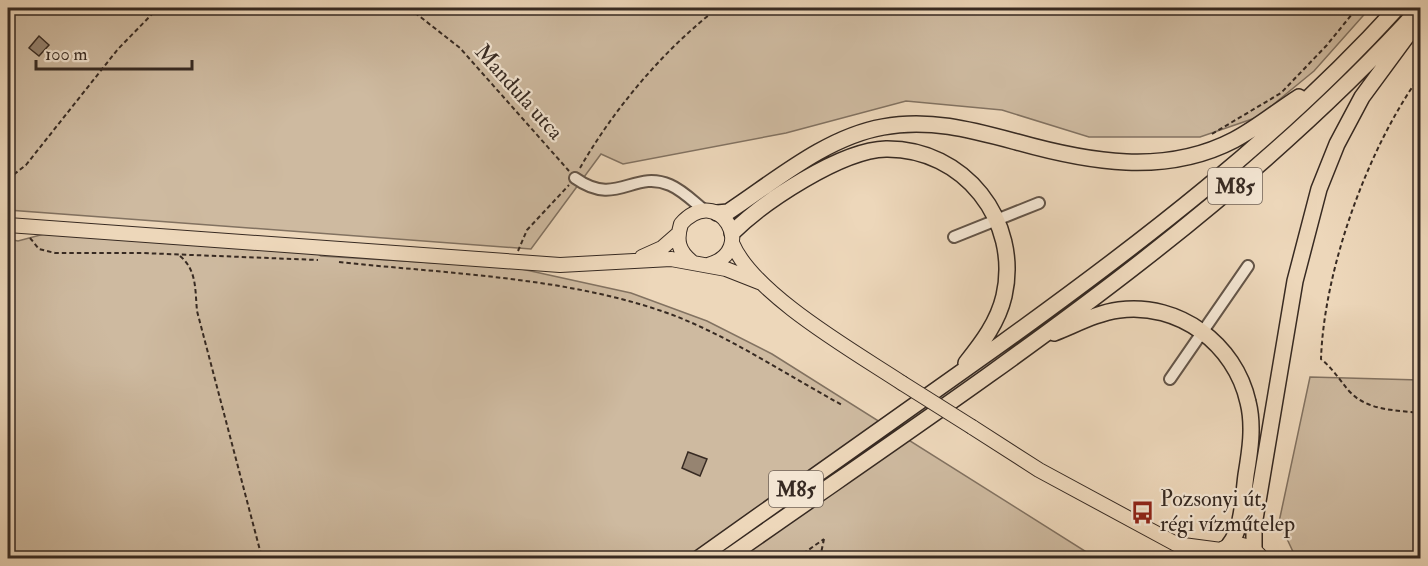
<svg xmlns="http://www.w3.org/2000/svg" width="1428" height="566" font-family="'IM FELL Double Pica',serif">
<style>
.green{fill:#cebaa0;stroke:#827261;stroke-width:1.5}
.building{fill:#968471;stroke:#372a22;stroke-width:1.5}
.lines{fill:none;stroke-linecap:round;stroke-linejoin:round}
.minor-casing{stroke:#645548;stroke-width:14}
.major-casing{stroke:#372a22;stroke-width:16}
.highway-casing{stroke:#372a22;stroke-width:18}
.path{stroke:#372a22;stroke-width:2;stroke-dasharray:4.5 3;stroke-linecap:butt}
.minor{stroke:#f3e5d2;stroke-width:10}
.major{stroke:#edd7ba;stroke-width:14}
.highway{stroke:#edd7ba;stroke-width:15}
.major-bridge-casing{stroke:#372a22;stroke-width:16;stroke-linecap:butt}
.major-bridge{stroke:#edd7ba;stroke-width:14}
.labels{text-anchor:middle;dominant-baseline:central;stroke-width:4.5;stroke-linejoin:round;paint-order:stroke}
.shield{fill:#f3e5d2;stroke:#6f6257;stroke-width:1.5}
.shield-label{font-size:21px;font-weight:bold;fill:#372a22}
.street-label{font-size:22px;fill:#372a22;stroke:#f3e5d2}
.poi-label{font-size:22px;fill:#372a22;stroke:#f3e5d2;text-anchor:start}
</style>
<rect width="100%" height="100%" fill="#edd7ba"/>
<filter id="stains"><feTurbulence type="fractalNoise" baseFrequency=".00333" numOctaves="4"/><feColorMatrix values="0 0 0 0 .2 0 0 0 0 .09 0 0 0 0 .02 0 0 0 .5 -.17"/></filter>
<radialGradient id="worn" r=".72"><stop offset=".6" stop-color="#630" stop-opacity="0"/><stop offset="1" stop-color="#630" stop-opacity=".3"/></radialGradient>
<!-- green -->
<path class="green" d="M8,8h1362l-56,63 -56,46 -58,20h-111l-87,-27 -96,-9 -120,32 -163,31 -22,-10 -70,95 -523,-39z
M44,234l268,16 9,6 196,12 114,25 76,28 65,33 324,204h-1088v-319l10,2z
M1310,377l110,3v178h-124l-17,-36z"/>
<!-- building -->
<path class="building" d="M39,36l10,9 -10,11 -10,-8z
M688,452l19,7 -7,17 -18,-8z"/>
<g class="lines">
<defs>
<path id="minor" d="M575,178c42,30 58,-9 95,7 12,5 23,16 34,25
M954,237l85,-34
M1170,379l78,-113
M1084,558h5"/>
<path id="major" d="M8,225l552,40 111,-6 55,10 33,13
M732,243c21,51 123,109 170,140
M642,257l20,-9 16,-14
M692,262c-14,-11 -16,-22 -11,-38 38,-42 78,27 27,41
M972,427l67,43 137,74 21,14
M1183,545l38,5
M1214,558c13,-19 34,-17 48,0"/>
<path id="highway" d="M717,213l11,-1c47,-31 98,-75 155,-85 46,-9 89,3 134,15 71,20 148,34 217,-2 23,-12 43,-29 65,-43
M732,233c31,-31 109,-83 154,-84 78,-1 135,72 118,147 -6,26 -22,47 -38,67
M1054,333c21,-8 42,-20 65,-23 60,-8 116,34 129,92 6,24 2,49 -2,73 -3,22 -3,53 -17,70
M1254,549v-24l41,-244 24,-92 18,-45 25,-47 53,-72
M699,558c99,-70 199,-140 299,-212 142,-102 281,-208 399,-338
M727,558c240,-169 495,-332 693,-550"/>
</defs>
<!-- minor casing -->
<use href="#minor" class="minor-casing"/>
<!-- major casing -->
<use href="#major" class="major-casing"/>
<!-- highway casing -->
<use href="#highway" class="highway-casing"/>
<!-- path -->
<path class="path" d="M409,8l51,40 109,123
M1420,76c-52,72 -96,193 -99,283 12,10 18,20 28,32 18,20 47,19 71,22
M1212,134l69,-41 46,-48 30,-37
M580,168c33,-58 85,-120 138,-160
M8,179l18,-14 92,-116 40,-41
M30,238l9,11 16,4h87l176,7
M518,251l9,-21 42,-45
M180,256c17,14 15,34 17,55l65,247
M339,262c111,12 235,15 339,55 57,23 111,59 164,88
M797,558l27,-19
M820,558l4,-19"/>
<!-- minor -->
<use href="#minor" class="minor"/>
<!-- major -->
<use href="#major" class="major"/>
<!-- highway -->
<use href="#highway" class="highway"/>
<defs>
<path id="major-bridge" d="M902,383l70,44"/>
</defs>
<!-- major-bridge casing -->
<use href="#major-bridge" class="major-bridge-casing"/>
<!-- major-bridge -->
<use href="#major-bridge" class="major-bridge"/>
</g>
<!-- icons -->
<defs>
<symbol id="bus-bare" viewBox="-9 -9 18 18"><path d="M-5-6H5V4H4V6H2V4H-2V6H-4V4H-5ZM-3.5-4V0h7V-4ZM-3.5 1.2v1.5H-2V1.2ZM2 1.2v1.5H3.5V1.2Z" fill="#8f2418" stroke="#f3e5d2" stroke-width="2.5" paint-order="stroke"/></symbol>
</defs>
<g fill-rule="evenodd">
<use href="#bus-bare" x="1126" y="496" width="33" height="33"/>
</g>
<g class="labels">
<!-- shield labels -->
<g class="shield">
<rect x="1208" y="168" width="54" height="36" rx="4.5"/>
<rect x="769" y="471" width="54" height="36" rx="4.5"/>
</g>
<g class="shield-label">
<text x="1235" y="186">M85</text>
<text x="796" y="489">M85</text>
</g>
<!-- street labels -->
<g class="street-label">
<text transform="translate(519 92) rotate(48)">Mandula utca</text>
</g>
<!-- poi labels -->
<g class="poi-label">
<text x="1160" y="499">Pozsonyi út,<tspan x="1160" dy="25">régi vízműtelep</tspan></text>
</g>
</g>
<!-- margin -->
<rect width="1428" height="566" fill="none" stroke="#edd7ba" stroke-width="30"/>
<rect x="9" y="9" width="1410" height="548" fill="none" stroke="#372a22" stroke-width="3"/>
<rect x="15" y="15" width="1398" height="536" fill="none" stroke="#372a22" stroke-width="1.5"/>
<!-- scale -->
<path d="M36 60v9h156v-9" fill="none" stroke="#372a22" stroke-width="3"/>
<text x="45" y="60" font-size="18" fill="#372a22" stroke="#f3e5d2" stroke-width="4.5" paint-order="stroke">100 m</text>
<rect width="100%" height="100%" filter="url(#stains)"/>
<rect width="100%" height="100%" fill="url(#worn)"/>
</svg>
